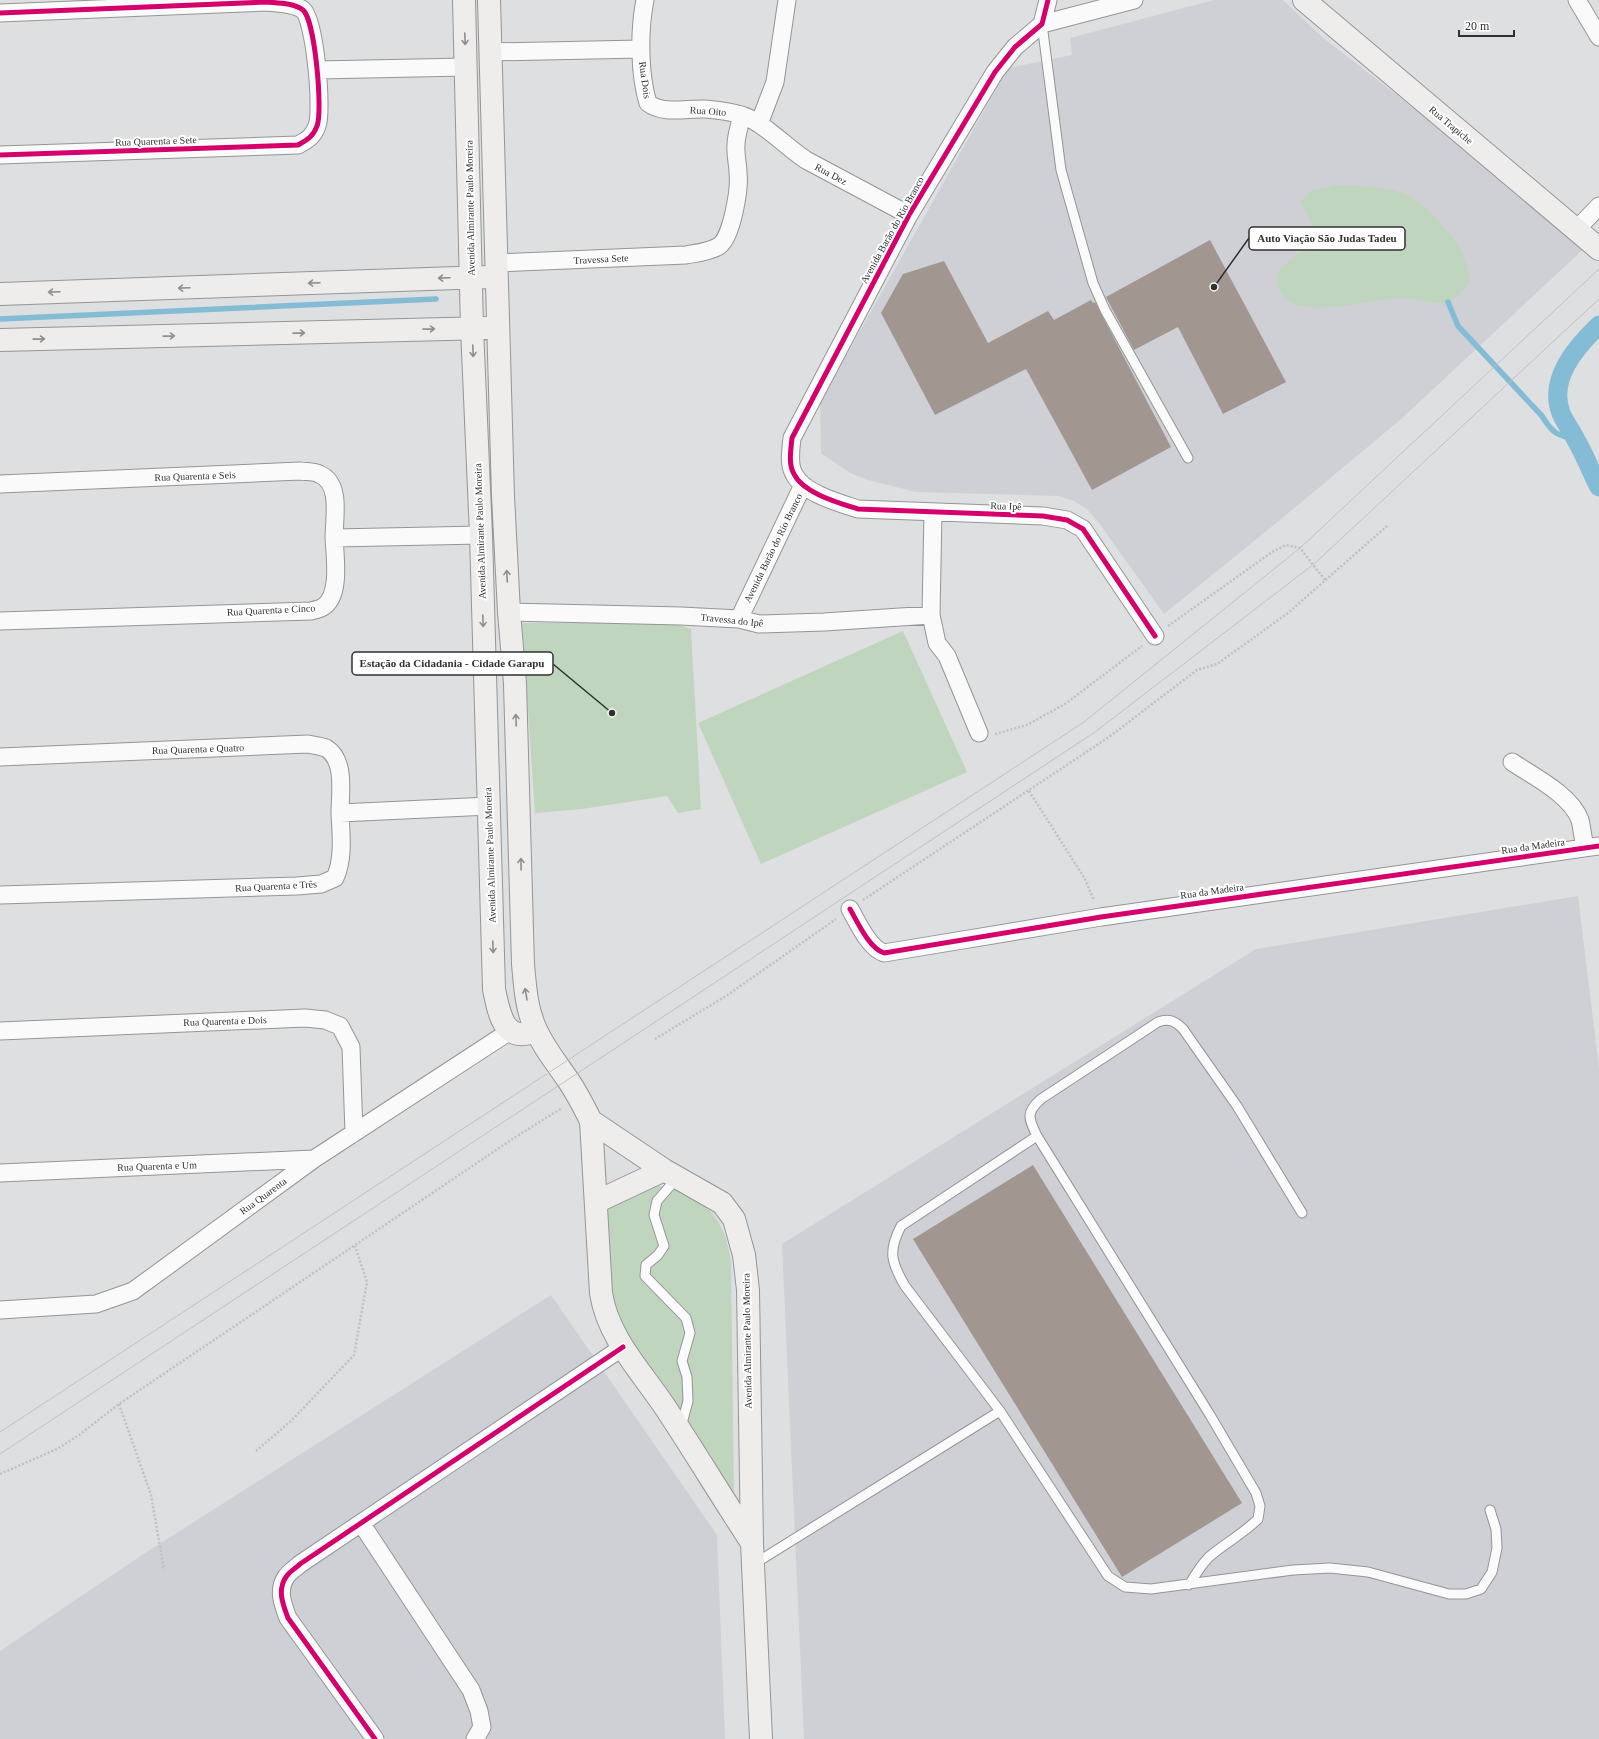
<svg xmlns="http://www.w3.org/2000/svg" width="1599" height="1739" font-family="Georgia,serif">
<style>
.built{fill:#ced0d6}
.green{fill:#c0d5bd}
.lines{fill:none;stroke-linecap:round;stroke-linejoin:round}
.stream{stroke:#84bbd5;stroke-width:5.5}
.canal{stroke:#84bbd5;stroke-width:19}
.building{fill:#a29691}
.lane-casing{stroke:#949596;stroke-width:11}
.street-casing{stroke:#949596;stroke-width:19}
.secondary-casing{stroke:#949596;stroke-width:24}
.path{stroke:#c0c0c0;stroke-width:2.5;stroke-dasharray:2 2;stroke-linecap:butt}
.lane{stroke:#fafafa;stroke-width:9}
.street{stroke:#fafafa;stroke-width:17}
.secondary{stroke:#efedec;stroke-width:22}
.tram{stroke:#c0c1c1;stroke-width:1}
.cycleway-casing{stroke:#fff;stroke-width:8}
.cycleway{stroke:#d6006c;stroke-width:5}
.oneway{stroke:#8f8e8e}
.labels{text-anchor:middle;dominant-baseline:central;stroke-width:4;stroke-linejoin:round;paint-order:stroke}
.street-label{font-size:10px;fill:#2f3031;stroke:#fff}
.leader{fill:none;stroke:#2f3031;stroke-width:1.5}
.callout-dot{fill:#2f3031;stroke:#fff;stroke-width:1.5}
.callout{fill:#fff;stroke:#2f3031;stroke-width:1.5}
.callout-label{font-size:11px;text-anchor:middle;font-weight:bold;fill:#2f3031}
</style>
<rect width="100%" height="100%" fill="#dedfe0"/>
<!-- built -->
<path class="built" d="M1214,0h69l39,37 267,207 -189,176 -120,100 -116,94 -65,-91 -12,-14 -13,-8 -15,-5 -143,-4 -48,-12 -18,-7 -29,-20 -1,-51 188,-334 64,-13 -2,-17z
M1578,896l21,172v671h-795l-22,-495 474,-295z
M551,1295l166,240 8,204h-725v-88l142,-96z"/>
<!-- green -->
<path class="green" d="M1336,185c19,0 57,2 73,11 16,8 42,37 51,53 6,11 9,23 9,35 -6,6 -13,15 -21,18 -9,5 -33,-4 -45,-4 -29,-1 -112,28 -125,-11 -11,-35 63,-29 22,-85l11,-11z
M522,623h152l17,6 10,180 -23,4 -11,-17 -85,13 -47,4z
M903,631l64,141 -206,92 -63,-141z
M648,1185c29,0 62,16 74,44 5,10 7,22 9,33l3,234 -126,-188 -1,-103z"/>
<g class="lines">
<!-- stream -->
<path class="stream" d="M1448,302l10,24 84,90c11,18 14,18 34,24
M0,319l436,-20"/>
<!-- canal -->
<path class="canal" d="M1599,325c-23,22 -51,54 -38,88 4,10 11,18 15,27 9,15 15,32 23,47"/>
</g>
<!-- building -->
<path class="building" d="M1210,240l76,142 -63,32 -45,-87 -44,23 -28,-53z
M944,261l44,82 60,-32 6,9 37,-20 2,3 2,-1 76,145 -79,43 -66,-121 -91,46 -54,-102 22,-39z
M1033,1165l209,338 -120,74 -209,-338z"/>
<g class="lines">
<defs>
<path id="lane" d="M1042,24l19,146 32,113 12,27 83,148
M1037,1136l-136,90c-13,25 -10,36 4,60l95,125 108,165 17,11 26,2 142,-19 37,-2 38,4 81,22h17l15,-5 11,-17 5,-24 -1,-19 -6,-19
M677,1178l-20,23 -3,14 10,31 -6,9 -12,10 -1,11 41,42 4,15 -8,28 5,16 1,24 -7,26
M754,1564l246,-153
M1189,1585c6,-10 12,-20 20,-28 16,-14 34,-23 49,-38l2,-13 -4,-13 -46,-78 -173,-279c-8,-17 -12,-23 4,-37l117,-77c11,-4 17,-1 25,7l54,77 65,107"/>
<path id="street" d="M645,0c-6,30 -6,74 3,103 16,12 38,5 57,6 12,1 24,2 36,6 21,6 45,32 65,45l103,55
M1048,0l-6,24 -27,23 -20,25 -86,143 -117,223c-1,11 -4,26 2,36 9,19 45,29 64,35l185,7 24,4 16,9 72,107
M1577,0l22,37
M0,13l267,-11c11,1 27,1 36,8 12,10 20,101 14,116 -4,11 -10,14 -19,19l-298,10
M1042,24l92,-24
M491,52l150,-3
M317,70l149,-3
M759,124l16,-42 12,-82
M1576,230l23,-24
M497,263l189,-8c11,-2 23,-3 33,-9 13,-9 21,-58 19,-73 0,-9 -3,-19 -2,-28 0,-10 4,-20 6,-30
M0,484l300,-13c6,1 14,0 19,3 23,9 15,44 15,64
M933,512l-2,103 6,28 10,13 32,77
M509,612l172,4 58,3 20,5 65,-2 107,-7
M739,619l64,-134
M0,621l311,-10c4,-1 9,-2 12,-4 18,-11 12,-50 11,-69l147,-3
M0,757l308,-13c5,1 13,2 18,4 20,12 14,45 14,65
M1512,762c21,14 59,33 68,58 2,8 3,19 5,27
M0,895l297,-9 24,-2 14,-6c9,-20 6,-43 5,-65l149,-7
M850,909c8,14 19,39 34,44l217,-36 498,-71
M0,1031l305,-13 20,2 15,6 11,21 3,86
M0,1173l314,-14
M0,1310l96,-6 37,-13 181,-132 196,-128
M361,1523l110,167 8,21 3,16 -7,12
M375,1739l-87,-121c-5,-13 -11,-28 -2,-41 3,-5 10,-9 14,-13l323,-217"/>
<path id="secondary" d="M464,0l8,328 9,207 13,454c5,25 10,55 42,42
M489,0l14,496 6,116 6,72 8,280c2,21 3,42 11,61 8,21 22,37 34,55 9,13 16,27 23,41l10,172c7,46 42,80 66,117 29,44 56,89 85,133
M1304,0l295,249
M0,294l486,-17
M0,340l487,-12
M591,1121l73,49 58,33 12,16 10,36 4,35 4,253 9,196
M596,1202l68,-32"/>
</defs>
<!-- lane casing -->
<use href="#lane" class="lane-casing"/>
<!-- street casing -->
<use href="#street" class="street-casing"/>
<!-- secondary casing -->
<use href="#secondary" class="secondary-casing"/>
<!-- path -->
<path class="path" d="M1168,626l104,-74 14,-7 14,3 25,32
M995,734l32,-9 38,-21 77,-58
M1029,791l56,88 9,22
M863,900l246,-163 88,-67 20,-6 71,-51 99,-87
M655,1039l71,-43 110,-77
M119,1404l32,91 13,75
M256,1451l36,-31 62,-65 13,-73 -12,-36
M0,1474l57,-25 22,-14 40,-31 398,-268 45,-28"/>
<!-- lane -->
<use href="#lane" class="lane"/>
<!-- street -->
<use href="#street" class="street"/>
<!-- secondary -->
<use href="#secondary" class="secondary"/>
<!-- tram -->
<path class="tram" d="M0,1432l1084,-710 216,-174 299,-279
M0,1454l1095,-722 219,-168 285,-265"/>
<defs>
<path id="cycleway" d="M1048,0l-6,24 -27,23 -20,25 -86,143 -117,223c-1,11 -4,26 2,36 9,19 45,29 64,35l185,7 24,4 16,9 72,107
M0,13l267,-11c11,1 27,1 36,8 12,10 20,101 14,116 -4,11 -10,14 -19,19l-298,10
M850,909c8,14 19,39 34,44l217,-36 498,-71
M375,1739l-87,-121c-5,-13 -11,-28 -2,-41 3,-5 10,-9 14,-13l323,-217"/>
</defs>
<!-- cycleway casing -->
<use href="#cycleway" class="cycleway-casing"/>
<!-- cycleway -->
<use href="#cycleway" class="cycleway"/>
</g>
<!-- one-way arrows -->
<defs><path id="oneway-shaft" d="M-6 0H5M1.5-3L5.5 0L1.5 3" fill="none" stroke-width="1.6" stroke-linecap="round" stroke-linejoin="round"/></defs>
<g class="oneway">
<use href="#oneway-shaft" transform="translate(465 39) rotate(88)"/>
<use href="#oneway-shaft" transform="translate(444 278) rotate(178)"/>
<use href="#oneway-shaft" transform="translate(314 283) rotate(178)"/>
<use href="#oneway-shaft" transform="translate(184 288) rotate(178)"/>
<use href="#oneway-shaft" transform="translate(54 292) rotate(178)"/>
<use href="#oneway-shaft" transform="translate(429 329) rotate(-1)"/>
<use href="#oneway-shaft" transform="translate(299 333) rotate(-1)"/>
<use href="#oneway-shaft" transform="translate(169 336) rotate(-1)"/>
<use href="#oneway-shaft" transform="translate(39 339) rotate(-1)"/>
<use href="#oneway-shaft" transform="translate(473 351) rotate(88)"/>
<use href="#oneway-shaft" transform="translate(507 576) rotate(-93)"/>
<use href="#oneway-shaft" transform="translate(483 621) rotate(88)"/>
<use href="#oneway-shaft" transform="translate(516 720) rotate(-92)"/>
<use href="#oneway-shaft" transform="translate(521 864) rotate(-91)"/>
<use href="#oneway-shaft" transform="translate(493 947) rotate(88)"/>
<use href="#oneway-shaft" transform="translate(526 994) rotate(-100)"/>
</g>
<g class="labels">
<!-- street labels -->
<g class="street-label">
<text transform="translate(645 80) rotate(82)">Rua Dois</text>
<text transform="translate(708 111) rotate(4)">Rua Oito</text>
<text transform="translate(1451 125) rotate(40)">Rua Trapiche</text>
<text transform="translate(156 141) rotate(-2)">Rua Quarenta e Sete</text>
<text transform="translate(831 174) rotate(28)">Rua Dez</text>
<text transform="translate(470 208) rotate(-91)">Avenida Almirante Paulo Moreira</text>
<text transform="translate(892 230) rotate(-61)">Avenida Barão do Rio Branco</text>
<text transform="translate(601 259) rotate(-3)">Travessa Sete</text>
<text transform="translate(195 476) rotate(-2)">Rua Quarenta e Seis</text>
<text transform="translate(1006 506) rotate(2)">Rua Ipê</text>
<text transform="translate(480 531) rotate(-92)">Avenida Almirante Paulo Moreira</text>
<text transform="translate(773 548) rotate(-64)">Avenida Barão do Rio Branco</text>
<text transform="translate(271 610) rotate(-3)">Rua Quarenta e Cinco</text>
<text transform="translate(732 620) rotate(6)">Travessa do Ipê</text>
<text transform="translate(198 749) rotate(-2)">Rua Quarenta e Quatro</text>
<text transform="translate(1533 846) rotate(-8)">Rua da Madeira</text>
<text transform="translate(490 855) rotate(-92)">Avenida Almirante Paulo Moreira</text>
<text transform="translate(276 886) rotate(-3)">Rua Quarenta e Três</text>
<text transform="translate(1212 891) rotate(-8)">Rua da Madeira</text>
<text transform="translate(225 1021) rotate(-2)">Rua Quarenta e Dois</text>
<text transform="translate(157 1166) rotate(-2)">Rua Quarenta e Um</text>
<text transform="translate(263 1196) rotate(-36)">Rua Quarenta</text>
<text transform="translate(747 1341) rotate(-91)">Avenida Almirante Paulo Moreira</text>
</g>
</g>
<!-- callouts -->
<path class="leader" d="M1214 287L1249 238M612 713L553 664"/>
<g class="callout-dot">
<circle cx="1214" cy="287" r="4"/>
<circle cx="612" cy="713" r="4"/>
</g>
<g class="callout">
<rect x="1249" y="227" width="156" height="23" rx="4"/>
<rect x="352" y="652" width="201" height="23" rx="4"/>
</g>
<g class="callout-label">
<text x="1327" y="242">Auto Viação São Judas Tadeu</text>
<text x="452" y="667">Estação da Cidadania - Cidade Garapu</text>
</g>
<!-- scale -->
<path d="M1459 30v6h55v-6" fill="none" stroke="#2f3031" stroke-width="2"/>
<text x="1465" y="30" font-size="12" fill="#2f3031" stroke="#ffffff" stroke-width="3" paint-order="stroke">20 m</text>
</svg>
